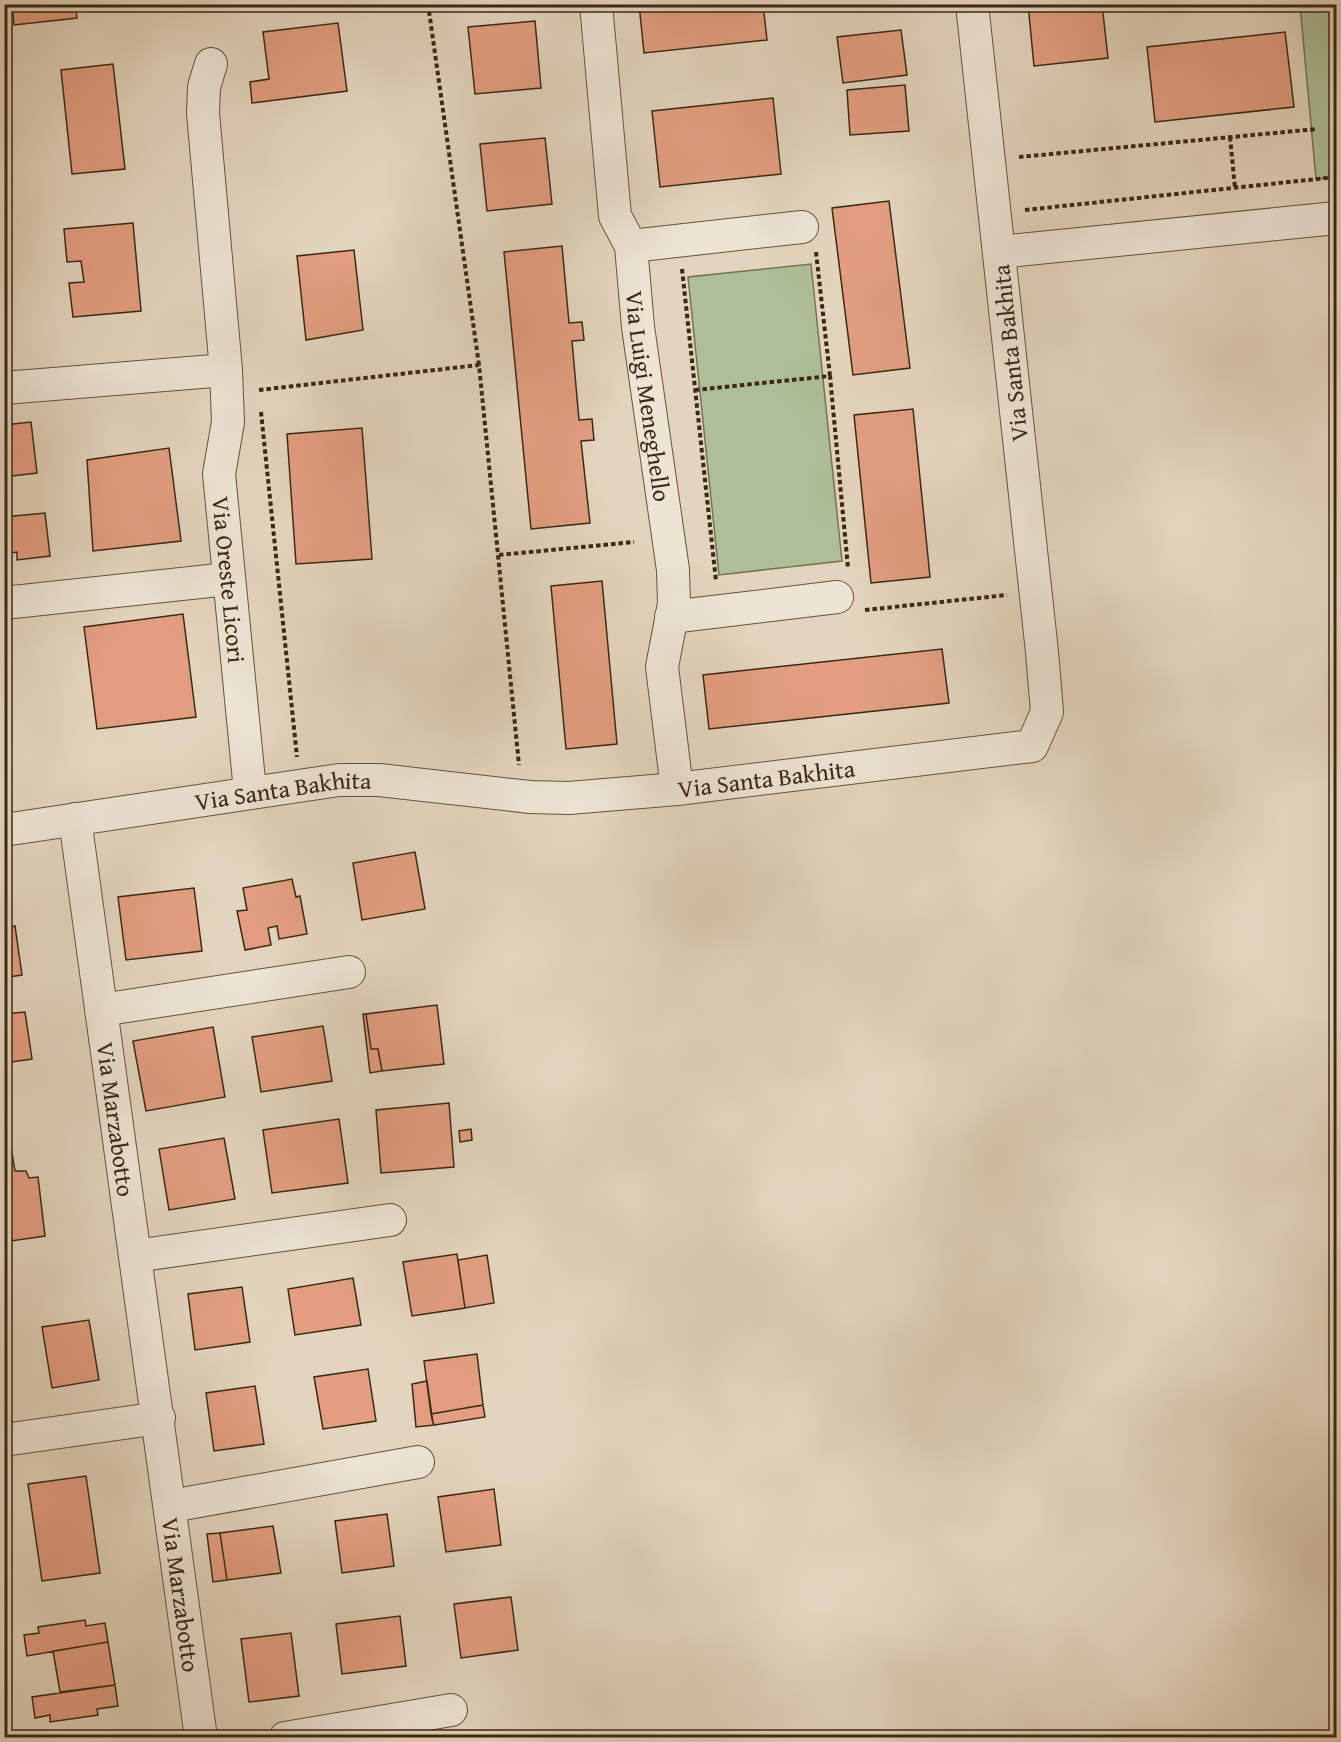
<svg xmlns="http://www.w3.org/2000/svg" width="1341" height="1742" font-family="'Gentium Book Plus',serif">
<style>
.green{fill:#aebe96;stroke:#747455;stroke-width:1.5}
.building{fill:#e39e81;stroke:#3b2914;stroke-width:1.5}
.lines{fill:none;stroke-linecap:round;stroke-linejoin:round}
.street-casing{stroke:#65543e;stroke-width:34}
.path{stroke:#3b2914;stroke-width:4;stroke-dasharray:4.5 3;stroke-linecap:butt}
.street{stroke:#ede4d4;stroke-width:32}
.labels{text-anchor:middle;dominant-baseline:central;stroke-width:5;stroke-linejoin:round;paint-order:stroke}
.street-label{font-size:24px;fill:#3b2914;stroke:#ede4d4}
</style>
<rect width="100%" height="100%" fill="#e3d5bd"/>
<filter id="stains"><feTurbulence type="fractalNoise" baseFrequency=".00333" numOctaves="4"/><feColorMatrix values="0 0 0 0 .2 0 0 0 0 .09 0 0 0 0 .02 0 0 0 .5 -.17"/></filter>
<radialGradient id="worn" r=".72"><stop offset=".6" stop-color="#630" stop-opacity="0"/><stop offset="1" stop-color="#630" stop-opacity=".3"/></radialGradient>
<!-- green -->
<path class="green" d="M1300,5h36v172l-20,2z
M811,264l31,297 -123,14 -31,-298z"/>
<!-- building -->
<path class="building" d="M12,4h63l2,14 -63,7z
M75,4h33l-33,4z
M150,4h30l-30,4z
M639,4h124l4,36 -123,13z
M1028,4h74l6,54 -74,8z
M535,21l6,67 -66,6 -7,-67z
M338,23l9,68 -95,12 -2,-21 19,-3 -6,-47z
M901,30l6,45 -64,8 -6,-46z
M1285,32l9,75 -139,15 -8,-75z
M113,64l12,105 -53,5 -11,-104z
M905,85l4,46 -59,4 -3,-45z
M773,98l8,76 -121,13 -8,-76z
M545,138l7,66 -65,7 -7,-67z
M889,201l21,167 -57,7 -21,-167z
M133,223l8,88 -68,6 -4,-34 15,-1 -3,-21 -14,1 -3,-33z
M562,246l7,77 13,-1 2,18 -12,1 7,79 13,-1 2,21 -13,1 9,82 -59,6 -27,-277z
M354,250l9,80 -57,10 -9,-84z
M913,409l17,168 -59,6 -17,-168z
M31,422l6,51 -33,4v-52z
M362,428l10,131 -76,5 -9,-130z
M169,448l12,93 -88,10 -6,-91z
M45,513l5,43 -33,4v-8l-13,2v-37z
M602,581l15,163 -51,5 -15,-163z
M183,614l13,103 -99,12 -13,-102z
M942,649l7,54 -240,26 -6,-54z
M415,852l10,57 -63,11 -9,-57z
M292,879l4,18 4,-1 7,38 -28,5 -2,-13 -9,2 3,17 -26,5 -8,-39 10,-1 -4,-22z
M194,888l8,63 -76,9 -8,-63z
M15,926l7,49 -13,2 -5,-49z
M4,937l5,40 -5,1z
M437,1005l7,59 -62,7 -4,-22h-7l-5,-35z
M25,1012l7,47 -28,4v-49z
M363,1014h3l5,35h7l4,22 -12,2z
M323,1026l9,55 -71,11 -9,-55z
M213,1027l12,70 -79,14 -13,-70z
M449,1103l5,64 -73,6 -5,-63z
M4,1105l11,66h11l3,7 9,-1 7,59 -41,6z
M339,1119l9,64 -76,10 -9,-63z
M471,1129l1,11 -12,2 -1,-11z
M224,1138l11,61 -66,11 -10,-61z
M457,1254l8,54 -53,8 -9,-54z
M487,1255l7,48 -29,5 -7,-48z
M353,1278l8,47 -66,10 -7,-46z
M242,1287l8,55 -55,8 -7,-56z
M89,1320l10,60 -47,8 -10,-61z
M477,1354l6,51 -52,9 -7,-53z
M368,1369l8,52 -53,8 -9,-52z
M427,1381l6,42 2,2 -19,2 -4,-43z
M255,1386l9,58 -50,7 -8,-58z
M483,1405l2,12 -50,8 -2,-2 -2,-9z
M86,1476l14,97 -58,8 -14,-97z
M494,1489l7,56 -55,7 -8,-55z
M387,1514l7,52 -52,7 -7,-52z
M273,1526l8,47 -54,7 -7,-47z
M220,1533l7,47 -14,2 -6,-48z
M511,1597l7,53 -57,8 -7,-54z
M400,1616l6,50 -64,8 -6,-50z
M85,1620l1,6 19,-3 3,19 -81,14 -3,-21 15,-2 -1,-6z
M291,1633l8,63 -50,6 -8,-63z
M108,1642l7,43 -55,7 -7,-41z
M115,1685l3,21 -21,3 1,6 -48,7v-7l-15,3 -3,-21z"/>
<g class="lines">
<defs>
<g id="street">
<path id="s1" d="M596,4l19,212 16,30 7,81 35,243 1,34 -12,63 15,122"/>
<path id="s2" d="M211,64l-7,23 -1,26 23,257 2,52 -9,52 31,317"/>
<path d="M631,246l171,-19"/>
<path d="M999,252l337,-34"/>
<path d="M4,388l222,-18"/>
<path d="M4,603l224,-24"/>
<path d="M671,617l166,-20"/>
<path id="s3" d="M75,819l126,919"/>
<path id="s4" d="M4,830l335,-50h40l151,17 39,1 108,-9 355,-43 15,-34 -5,-60 -70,-648"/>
<path d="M101,1010l248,-38"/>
<path d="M135,1256l255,-36"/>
<path d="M4,1440l155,-22"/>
<path d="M171,1506l247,-44"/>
<path d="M285,1738l166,-28"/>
</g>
</defs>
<!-- street casing -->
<use href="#street" class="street-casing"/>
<!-- path -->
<path class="path" d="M428,4l51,361
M1335,4l1,18
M1230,137l5,51
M1019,157l298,-28
M1025,210l311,-33
M816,252l14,124
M682,269l34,312
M259,390l220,-25 40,400
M695,390l135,-14 18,192
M261,412l36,345
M499,555l135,-13
M865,610l142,-15"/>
<!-- street -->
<use href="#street" class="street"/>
</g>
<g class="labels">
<!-- street labels -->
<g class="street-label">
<text transform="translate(1010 353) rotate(-96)">Via Santa Bakhita</text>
<text stroke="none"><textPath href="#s1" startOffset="398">Via Luigi Meneghello</textPath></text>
<text stroke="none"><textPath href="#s2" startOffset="519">Via Oreste Licori</textPath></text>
<text stroke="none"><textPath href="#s4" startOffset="768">Via Santa Bakhita</textPath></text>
<text stroke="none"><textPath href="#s4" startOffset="282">Via Santa Bakhita</textPath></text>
<text stroke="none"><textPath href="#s3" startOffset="303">Via Marzabotto</textPath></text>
<text stroke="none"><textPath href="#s3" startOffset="783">Via Marzabotto</textPath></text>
</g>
</g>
<!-- margin -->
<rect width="1341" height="1742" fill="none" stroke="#e3d5bd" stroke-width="24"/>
<rect x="6" y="6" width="1329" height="1730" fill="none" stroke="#3b2914" stroke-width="3"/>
<rect x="12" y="12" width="1317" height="1718" fill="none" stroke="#3b2914" stroke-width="1.5"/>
<rect width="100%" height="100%" filter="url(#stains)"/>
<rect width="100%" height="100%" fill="url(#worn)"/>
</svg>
